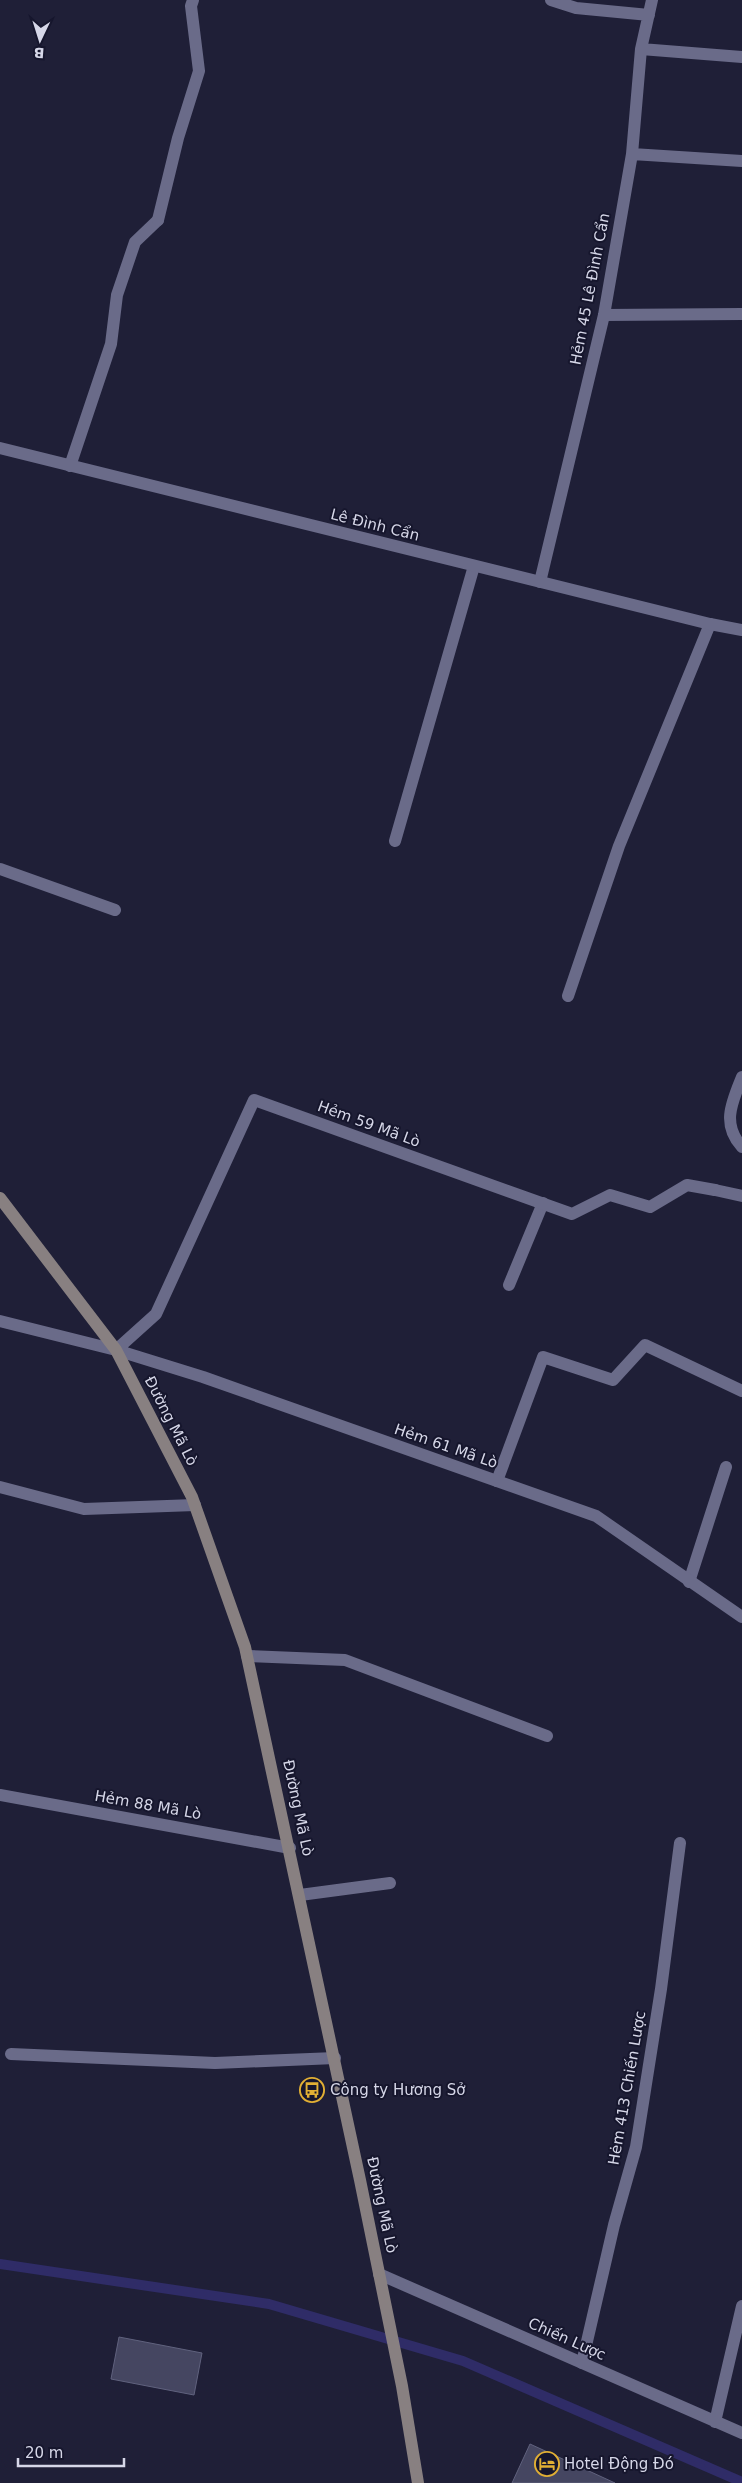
<svg xmlns="http://www.w3.org/2000/svg" width="742" height="2483" font-family="'DejaVu Sans',sans-serif">
<style>
.lines{fill:none;stroke-linecap:round;stroke-linejoin:round}
.stream{stroke:#2f2c67;stroke-width:10}
.building{fill:#454661;stroke:#60627e}
.service{stroke:#6a6b89;stroke-width:12}
.minor{stroke:#6a6b89;stroke-width:12}
.tertiary{stroke:#6a6b89;stroke-width:12}
.secondary{stroke:#888081;stroke-width:12}
.labels{text-anchor:middle;dominant-baseline:central;stroke-width:4;stroke-linejoin:round;paint-order:stroke}
.street-label{font-size:15px;fill:#d6d7e8;stroke:#16162d}
.poi-label{font-size:15px;fill:#d6d7e8;stroke:#16162d;text-anchor:start}
</style>
<rect width="100%" height="100%" fill="#1f1f37"/>
<g class="lines">
<!-- stream -->
<path class="stream" d="M0,2264l269,40 194,57 279,121"/>
</g>
<!-- building -->
<path class="building" d="M119,2337l83,16 -8,42 -83,-16z
M530,2444l85,39h-103z"/>
<g class="lines">
<!-- service -->
<path class="service" d="M551,0l25,8 73,7
M641,49l101,8
M632,154l110,7
M604,315l138,-1
M70,466l41,-122 6,-49 18,-53 23,-22
M540,582l64,-267 28,-161 9,-105 11,-49
M395,841l79,-275
M0,869l115,41
M568,996l51,-150 91,-222
M742,1077c-10,25 -21,47 0,70
M715,1190l27,6
M509,1285l34,-82
M0,1321l116,29
M497,1481l46,-124 70,23 32,-35 97,46
M0,1487l84,22 111,-4
M689,1582l37,-115
M247,1656l98,4 202,76
M0,1795l290,53
M300,1895l90,-12
M582,2363l32,-138 22,-78 25,-158 19,-146"/>
<!-- minor -->
<path class="minor" d="M158,220l20,-82 21,-67 -8,-65 2,-6
M116,1350l40,-36 98,-214 318,114 38,-19 40,12 37,-22 28,5
M116,1350l87,27 393,139 146,101
M11,2054l204,9 120,-5
M379,2274l363,159
M715,2422l27,-116"/>
<!-- tertiary -->
<path class="tertiary" d="M0,448l710,176 32,6"/>
<!-- secondary -->
<path class="secondary" d="M0,1198l116,152 76,147 53,150 115,533 42,206 16,97"/>
</g>
<!-- icons -->
<defs>
<symbol id="bus-ring" viewBox="-11 -11 22 22"><circle r="9.5" fill="#16162d" stroke="#e1af34" stroke-width="1.5"/><path d="M-5-6H5V4H4V6H2V4H-2V6H-4V4H-5ZM-3.5-4V0h7V-4ZM-3.5 1.2v1.5H-2V1.2ZM2 1.2v1.5H3.5V1.2Z" fill="#e1af34"/></symbol>
<symbol id="hotel-ring" viewBox="-11 -11 22 22"><circle r="9.5" fill="#16162d" stroke="#e1af34" stroke-width="1.5"/><path d="M-6-4.5h1.5V1H6V5H4.5V3h-9V5H-6ZM-4 0a1.8 1.8 0 1 1 3.6 0ZM.5 0V-2.5h3Q6-2.5 6 0Z" fill="#e1af34"/></symbol>
</defs>
<g fill-rule="evenodd">
<use href="#bus-ring" x="298" y="2076" width="28" height="28"/>
<use href="#hotel-ring" x="533" y="2450" width="28" height="28"/>
</g>
<g class="labels">
<!-- street labels -->
<g class="street-label">
<text transform="translate(590 289) rotate(-79)">Hẻm 45 Lê Đình Cẩn</text>
<text transform="translate(375 525) rotate(14)">Lê Đình Cẩn</text>
<text transform="translate(369 1124) rotate(20)">Hẻm 59 Mã Lò</text>
<text transform="translate(171 1421) rotate(63)">Đường Mã Lò</text>
<text transform="translate(446 1446) rotate(19)">Hẻm 61 Mã Lò</text>
<text transform="translate(148 1805) rotate(10)">Hẻm 88 Mã Lò</text>
<text transform="translate(298 1808) rotate(78)">Đường Mã Lò</text>
<text transform="translate(627 2088) rotate(-80)">Hėm 413 Chiến Lược</text>
<text transform="translate(382 2205) rotate(78)">Đường Mã Lò</text>
<text transform="translate(567 2339) rotate(24)">Chiến Lược</text>
</g>
<!-- poi labels -->
<g class="poi-label">
<text x="330" y="2090">Công ty Hương Sở</text>
<text x="564" y="2464">Hotel Động Đó</text>
</g>
</g>
<!-- north arrow -->
<g transform="translate(40 40) rotate(184)" stroke="#16162d" stroke-width="4" paint-order="stroke">
<path d="M0-4L9 19L0 12L-9 19Z" fill="#d6d7e8"/>
<text y="-8" font-size="14" font-weight="bold" text-anchor="middle" fill="#d6d7e8">B</text>
</g>
<!-- scale -->
<path d="M18 2458v8h106v-8" fill="none" stroke="#d6d7e8" stroke-width="2.5"/>
<text x="25" y="2458" font-size="15" fill="#d6d7e8" stroke="#16162d" stroke-width="4" paint-order="stroke">20 m</text>
</svg>
